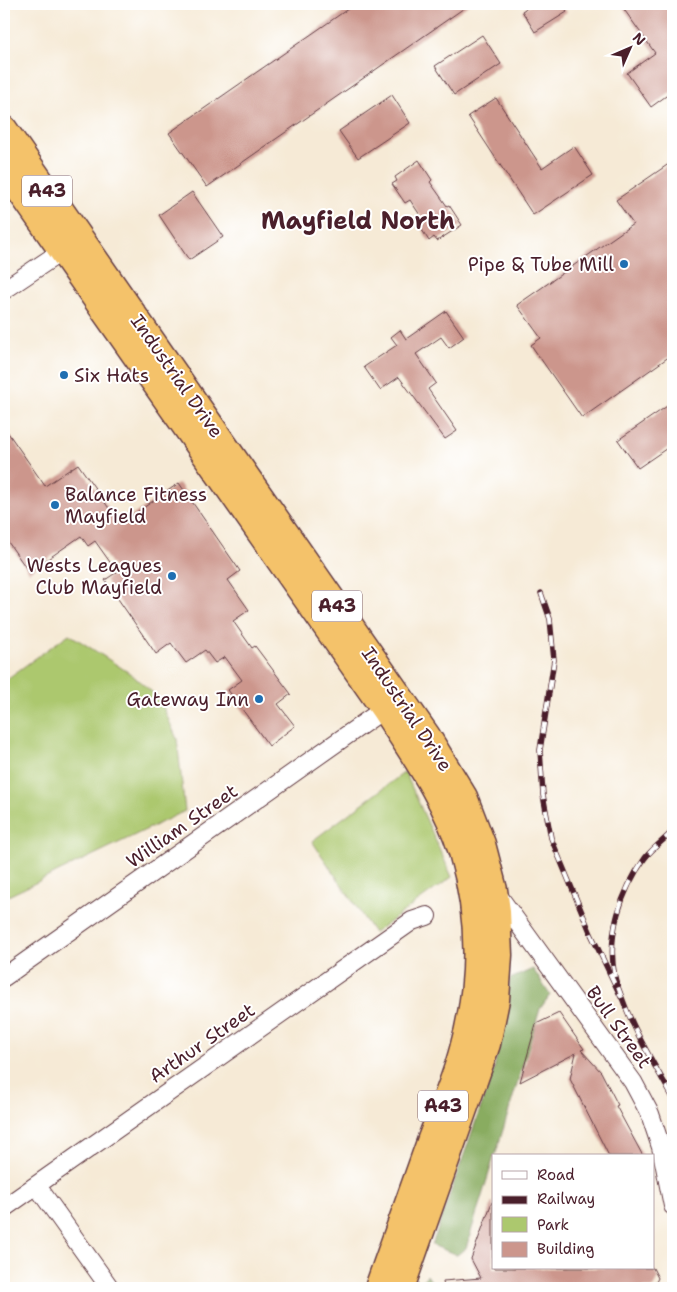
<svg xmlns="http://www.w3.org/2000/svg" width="677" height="1292" font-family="'Shantell Sans',sans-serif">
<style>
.green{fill:#acc86e;stroke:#7b744c}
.forest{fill:#89ac61;stroke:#6a6646}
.building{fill:#cc968c}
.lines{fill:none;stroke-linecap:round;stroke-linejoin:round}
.minor-casing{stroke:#643d45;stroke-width:20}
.highway-casing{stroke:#643d45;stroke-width:29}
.minor{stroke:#fff;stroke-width:18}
.highway{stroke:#f4c26a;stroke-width:26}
.rail-casing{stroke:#4a1f2b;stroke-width:5.5}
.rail{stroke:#fff;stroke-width:4;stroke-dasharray:11;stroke-linecap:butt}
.poi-dot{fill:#1f6fb2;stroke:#fff;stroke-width:2}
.labels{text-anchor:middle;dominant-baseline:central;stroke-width:4;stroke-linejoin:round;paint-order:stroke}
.shield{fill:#fff;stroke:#80626b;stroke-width:1}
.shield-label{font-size:18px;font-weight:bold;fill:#4a1f2b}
.poi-label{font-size:19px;fill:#4a1f2b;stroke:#fff;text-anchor:end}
.street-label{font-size:19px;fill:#4a1f2b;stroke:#fff}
.district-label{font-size:24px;font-weight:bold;fill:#4a1f2b;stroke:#fff}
</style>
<rect width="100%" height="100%" fill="#fff"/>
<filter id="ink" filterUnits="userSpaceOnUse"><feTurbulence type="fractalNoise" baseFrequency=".02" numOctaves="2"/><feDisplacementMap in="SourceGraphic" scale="10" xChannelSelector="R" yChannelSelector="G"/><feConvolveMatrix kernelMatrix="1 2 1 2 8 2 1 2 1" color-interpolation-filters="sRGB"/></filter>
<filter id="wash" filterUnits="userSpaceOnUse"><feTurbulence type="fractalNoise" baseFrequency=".0096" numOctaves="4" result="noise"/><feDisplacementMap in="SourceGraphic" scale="20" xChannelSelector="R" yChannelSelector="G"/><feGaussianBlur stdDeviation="1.12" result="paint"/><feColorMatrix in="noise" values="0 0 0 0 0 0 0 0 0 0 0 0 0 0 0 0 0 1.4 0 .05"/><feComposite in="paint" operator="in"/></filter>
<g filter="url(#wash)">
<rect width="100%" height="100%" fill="#f6ead6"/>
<!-- green -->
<path class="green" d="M69,634l62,40 28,24 18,41 8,72 -181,87v-217z
M405,772l47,105 -78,56 -62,-92z"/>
<!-- forest -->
<path class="forest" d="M533,969l17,26 -10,14 -45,147h-2v4l-27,88 -9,7 -25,-10 62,-175 16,-91z
M427,1275l9,13h-20z"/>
<g id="blocks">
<!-- building -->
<path class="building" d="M355,4h115l-263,183 -38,-54z
M533,4h28l6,8 -32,20 -13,-21z
M630,4h43v87l-22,16 -24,-34 28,-20 -32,-45z
M482,35l19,29 -47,31 -19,-29z
M392,95l18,28 -52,35 -19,-27z
M496,98l46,70 32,-22 19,29 -60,40 -65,-99z
M419,160l13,20 -2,2 17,24 2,-1 13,20 -25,16 -3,-4 -5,4 -12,-19 5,-4 -12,-18 -5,3 -13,-19 5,-3 -2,-4z
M673,161v193l-91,64 -51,-73 10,-7 -24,-33 116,-81 -17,-24z
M192,192l31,45 -34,23 -30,-45z
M446,311l18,26 -15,11 -8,-11 -25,17 20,29 -8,6 29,42 -12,8 -46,-62 -19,13 -16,-23 33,-22 -6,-8 9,-7 6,9z
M673,402v42l-35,24 -20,-28z
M4,427l41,59 33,-22 42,60 59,-41 61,88 -12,9 21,30 -16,11 19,27 3,-2 36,48 -13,10 17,22 -26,20 -41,-56 14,-10 -17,-23 -10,6 -10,-13 -19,13 -15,-20 -15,11 -51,-74 12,-8 -22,-31 -7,5 -7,-10 -52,36 -21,-30 -4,3z
M559,1013l25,36 -3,1 20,22 17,33 -2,1 27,50h-34l-39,-77 6,-26 -56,29 16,-58z
M492,1202h1v66h160l5,10 -5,10h-209l-1,-7 38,-3 -10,-19z"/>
</g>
</g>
<g filter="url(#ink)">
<use href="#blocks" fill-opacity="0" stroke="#643d45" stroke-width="1"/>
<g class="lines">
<defs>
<path id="minor" d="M4,290l58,-39
M497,894l136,188 17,32 11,33 12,59
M4,977l380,-268
M37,1186l73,102
M4,1208l408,-287 15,-5"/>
<path id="highway" d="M4,129l423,607 37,61 18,47 12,46 3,21 2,44 -3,45 -9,44 -86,244
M4,168l380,541c29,45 62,90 78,143 19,65 19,132 1,197 -8,31 -21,60 -32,90 -17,49 -35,99 -53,149"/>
</defs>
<!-- minor casing -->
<use href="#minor" class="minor-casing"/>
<!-- highway casing -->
<use href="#highway" class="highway-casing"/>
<!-- minor -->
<use href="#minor" class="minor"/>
<!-- highway -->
<use href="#highway" class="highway"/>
<defs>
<path id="rail" d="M541,593l9,26 4,41 -14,90 3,45 8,43 40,96 30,63
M673,831c-9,9 -20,17 -28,27 -24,33 -39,78 -30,119 1,6 4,12 6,18 13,37 33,69 52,103"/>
</defs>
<!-- rail casing -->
<use href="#rail" class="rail-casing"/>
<!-- rail -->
<use href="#rail" class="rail"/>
</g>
</g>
<!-- markers -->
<g class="poi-dot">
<circle cx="624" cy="264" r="5"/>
<circle cx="64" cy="375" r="5"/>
<circle cx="55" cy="505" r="5"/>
<circle cx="172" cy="576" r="5"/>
<circle cx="259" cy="699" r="5"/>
</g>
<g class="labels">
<!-- shield labels -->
<g class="shield">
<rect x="22" y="175.5" width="50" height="31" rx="4"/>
<rect x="312" y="590.5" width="50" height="31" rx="4"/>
<rect x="418" y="1090.5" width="50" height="31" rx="4"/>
</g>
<g class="shield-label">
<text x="47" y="191">A43</text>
<text x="337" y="606">A43</text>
<text x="443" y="1106">A43</text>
</g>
<!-- poi labels -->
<g class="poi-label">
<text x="614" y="264">Pipe &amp; Tube Mill</text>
<text x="74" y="375" text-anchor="start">Six Hats</text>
<text x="65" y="494" text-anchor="start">Balance Fitness<tspan x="65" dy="22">Mayfield</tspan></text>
<text x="162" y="565">Wests Leagues<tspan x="162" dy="22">Club Mayfield</tspan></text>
<text x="249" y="699">Gateway Inn</text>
</g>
<!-- street labels -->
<g class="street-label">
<text transform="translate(177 376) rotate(55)">Industrial Drive</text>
<text transform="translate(407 709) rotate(56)">Industrial Drive</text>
<text transform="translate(182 826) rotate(-35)">William Street</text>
<text transform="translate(619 1027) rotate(54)">Bull Street</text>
<text transform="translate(202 1043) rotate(-35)">Arthur Street</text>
</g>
<!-- district labels -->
<g class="district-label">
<text x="358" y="221">Mayfield North</text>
</g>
</g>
<!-- margin -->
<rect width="677" height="1292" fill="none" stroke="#fff" stroke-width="20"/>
<!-- legend -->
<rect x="492" y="1154" width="162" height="115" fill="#ffffff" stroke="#b7a5aa"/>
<rect x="502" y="1171" width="25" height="8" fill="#ffffff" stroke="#b7a5aa"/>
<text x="537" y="1180" font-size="15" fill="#4a1f2b">Road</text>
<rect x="502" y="1196" width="25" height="8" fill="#4a1f2b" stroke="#b7a5aa"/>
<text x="537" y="1204" font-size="15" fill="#4a1f2b">Railway</text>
<rect x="502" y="1217" width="25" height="15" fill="#acc86e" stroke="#b7a5aa"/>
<text x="537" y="1230" font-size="15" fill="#4a1f2b">Park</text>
<rect x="502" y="1242" width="25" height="15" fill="#cc968c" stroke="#b7a5aa"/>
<text x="537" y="1254" font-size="15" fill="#4a1f2b">Building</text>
<!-- north arrow -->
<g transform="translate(630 48) rotate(45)" stroke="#ffffff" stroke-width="4" paint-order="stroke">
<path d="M0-4L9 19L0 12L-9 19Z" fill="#4a1f2b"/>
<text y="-8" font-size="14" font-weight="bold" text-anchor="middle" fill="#4a1f2b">N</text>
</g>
</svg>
